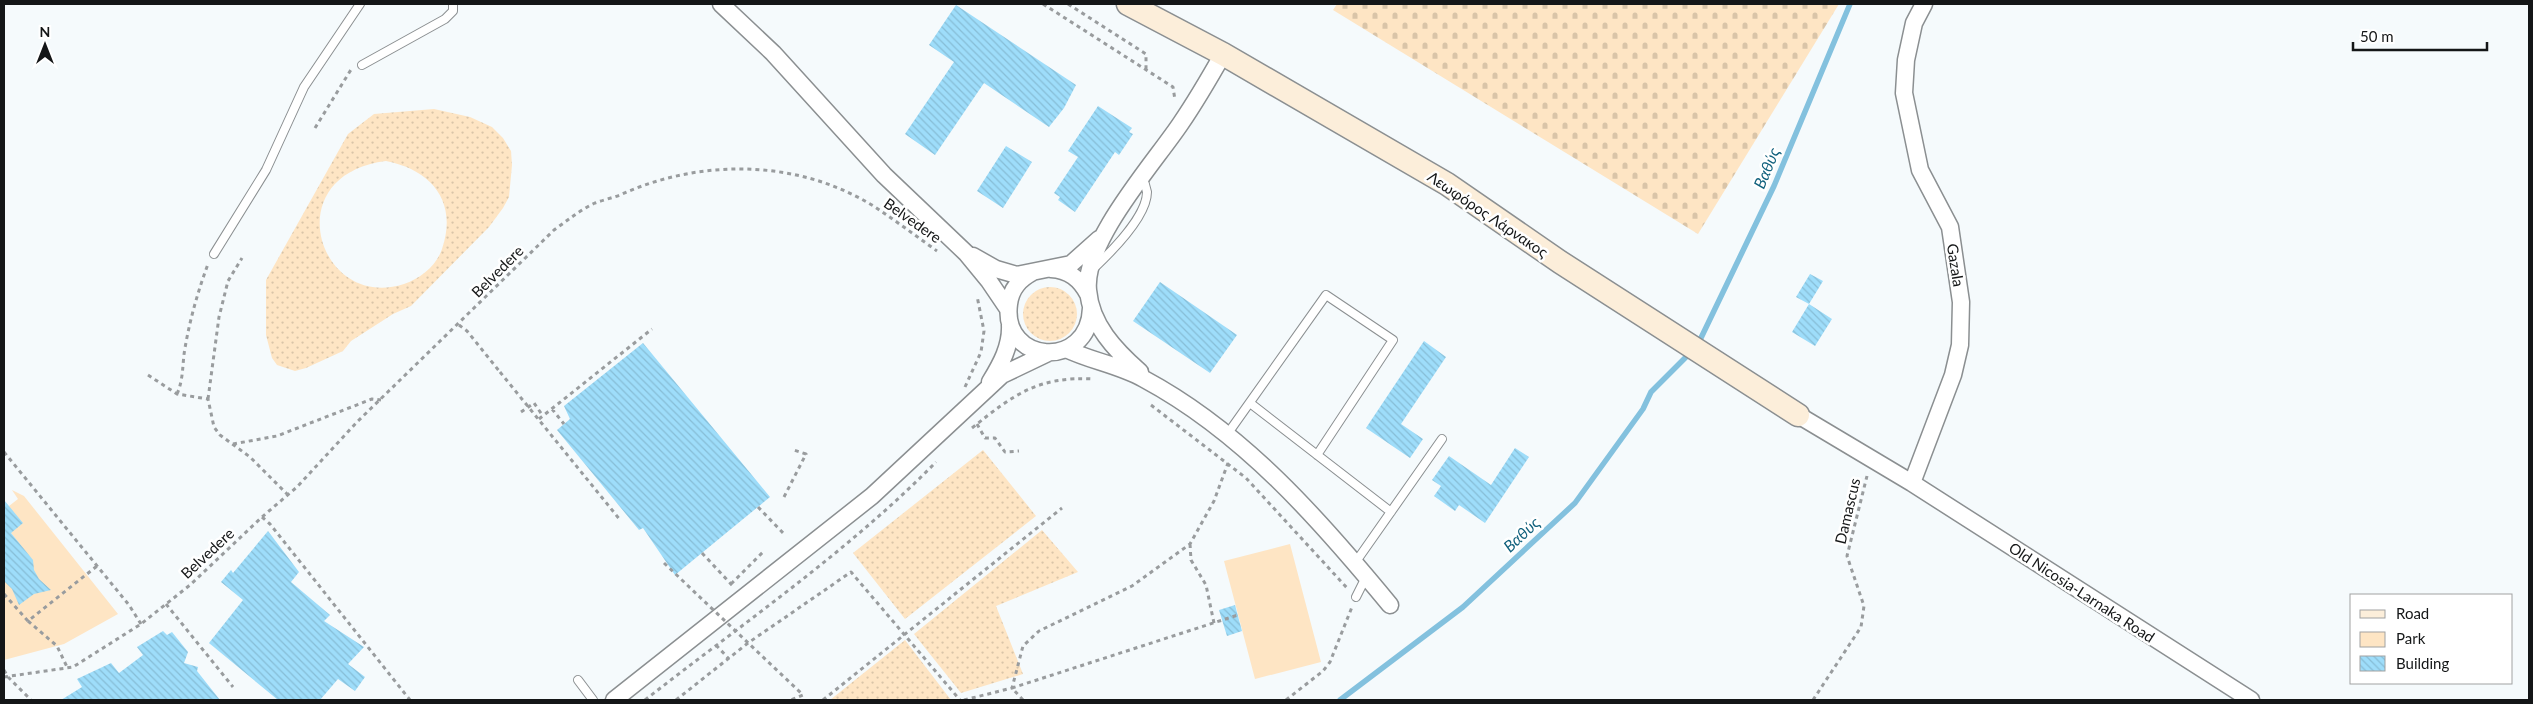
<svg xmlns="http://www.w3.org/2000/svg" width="2533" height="704" font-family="Lato,sans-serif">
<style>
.grass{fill:url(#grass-dots);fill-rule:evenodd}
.cemetery{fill:url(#cemetery-stones)}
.green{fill:#fee5c4}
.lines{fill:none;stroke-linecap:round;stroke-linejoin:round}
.stream{stroke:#83c1de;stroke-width:5.5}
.building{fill:url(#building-back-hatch)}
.lane-casing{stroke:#8b8f91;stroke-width:10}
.street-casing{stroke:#8b8f91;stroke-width:19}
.secondary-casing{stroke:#8b8f91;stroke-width:25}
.path{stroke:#999c9e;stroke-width:3;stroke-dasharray:4 4;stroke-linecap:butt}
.lane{stroke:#fff;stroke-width:8}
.street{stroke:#fff;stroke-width:16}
.secondary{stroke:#fceeda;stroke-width:22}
.path-bridge{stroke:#999c9e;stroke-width:3;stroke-dasharray:4 4;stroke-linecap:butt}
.labels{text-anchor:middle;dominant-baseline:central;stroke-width:5;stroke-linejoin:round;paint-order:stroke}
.street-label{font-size:15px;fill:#141617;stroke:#fff}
.water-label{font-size:16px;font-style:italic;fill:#10607c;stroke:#fff}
</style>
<defs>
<pattern id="grass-dots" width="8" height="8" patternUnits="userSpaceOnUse" patternTransform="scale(1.25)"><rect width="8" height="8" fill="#fee5c4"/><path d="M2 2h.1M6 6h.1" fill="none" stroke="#d9c4a8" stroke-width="1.8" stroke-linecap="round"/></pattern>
<pattern id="cemetery-stones" width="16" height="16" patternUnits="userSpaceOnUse" patternTransform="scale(1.25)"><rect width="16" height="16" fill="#fee5c4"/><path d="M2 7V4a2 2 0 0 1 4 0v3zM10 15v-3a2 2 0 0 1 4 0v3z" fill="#d9c4a8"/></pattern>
<pattern id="building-back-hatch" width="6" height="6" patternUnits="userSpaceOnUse" patternTransform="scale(1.25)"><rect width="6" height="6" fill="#9eddfa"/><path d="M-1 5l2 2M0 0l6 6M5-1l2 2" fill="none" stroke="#87bdd6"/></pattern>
</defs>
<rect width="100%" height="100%" fill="#f5fafc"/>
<!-- grass -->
<path class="grass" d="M434,109l36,8 22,10 11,11 8,13 1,14 -3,32 -6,11 -14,19 -78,79 -18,8 -42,27 -8,10 -37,17 -11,3 -18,-6 -5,-7 -6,-23v-55l82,-146 26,-20zM386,161c46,9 72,41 56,88 -5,16 -22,30 -38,35 -85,28 -129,-109 -18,-123z
M1023 314a27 27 0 1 1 54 0a27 27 0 1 1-54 0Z
M983,450l53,66 -131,103 -52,-66z
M1042,530l36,42 -82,34 27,68 -62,19 -47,-59z
M905,640l46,60h-121z"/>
<!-- cemetery -->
<path class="cemetery" d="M1337,4h502l-141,230 -365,-224z"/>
<!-- green -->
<path class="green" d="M12,490l12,6 94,118 -54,30 -60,16v-98l18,-15 -11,-14 -2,-27 9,-7z
M1290,544l31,118 -66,17 -31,-118z"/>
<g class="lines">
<!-- stream -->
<path class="stream" d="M1700,340l74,-154 76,-182
M1340,700l123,-93 112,-104 68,-94 8,-17 36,-36"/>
</g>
<!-- building -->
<path class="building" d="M956,5l120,80 -12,23 -15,19 -65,-44 -49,72 -30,-21 49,-72 -25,-17z
M1098,106l34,22 -3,4 4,2 -14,21 -4,-3 -40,60 -17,-12 2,-3 -6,-4 24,-36 -10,-6z
M1006,146l26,16 -29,46 -26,-17z
M1810,274l13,7 -14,23 -13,-7z
M1160,282l77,53 -27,38 -77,-52z
M1809,304l23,15 -17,27 -23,-14z
M1424,341l22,16 -45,67 22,15 -13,19 -44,-30z
M643,343l127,154 -95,78 -32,-47 -4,2 -82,-100 13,-11 -6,-13z
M1515,448l14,9 -44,66 -26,-18 -4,6 -21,-15 7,-10 -9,-6 17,-24 42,29z
M4,500l19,23 -12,10 22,27 1,10 5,9 12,11 -17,4 -15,11 -7,-16 -8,-8z
M268,531l31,41 -8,10 39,33 -6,6 40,26 -16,17 17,13 -10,14 -17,-12 -18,21h-42l-69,-57 34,-43 -22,-18 10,-12 2,3z
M1235,605l7,26 -15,5 -8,-26z
M163,631l4,4 5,-3 16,20 -4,11 14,4 -1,4 23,29h-159l21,-13 -5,-8 34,-16 8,10 24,-18 -6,-8z"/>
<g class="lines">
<defs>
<path id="lane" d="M362,65l83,-46 8,-8v-7
M214,254l52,-84 38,-83 56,-83
M1094,268c17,-16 53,-52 53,-76 -1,-5 -3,-11 -5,-15
M1250,403l141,109
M1226,436l100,-141 67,45 -76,115
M1355,563l87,-124
M1356,597l10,-20
M578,680l15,20"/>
<path id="street" d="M721,4l52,49 111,122 82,78 23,28 19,28
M973,256l23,13 21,6 54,-11 28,-25
M1051,269c18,1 29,10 37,25
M1033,272c-13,7 -22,16 -24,32 -8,60 80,67 82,4
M1066,349c25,12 53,16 78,30 99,53 176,141 246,226
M1140,372c-25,-22 -49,-47 -52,-82 -5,-48 67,-128 93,-167 15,-22 29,-46 42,-69
M990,382c11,-18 21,-36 20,-57
M1798,415l114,68 339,217
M1912,483l41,-108 7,-30 1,-43 -11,-75 -30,-57 -16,-77 2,-33 8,-37 10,-19
M614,700l258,-204 130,-121 46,-22"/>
<path id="secondary" d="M1128,4l95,50 224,130 113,78 238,153"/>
</defs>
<!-- lane casing -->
<use href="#lane" class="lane-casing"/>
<!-- street casing -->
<use href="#street" class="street-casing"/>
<!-- secondary casing -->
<use href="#secondary" class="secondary-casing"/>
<!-- path -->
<path class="path" d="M1043,4l130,83 2,13
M1068,4l78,50v15
M315,128l37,-60
M459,325l8,6 33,41
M148,375l29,19 31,5 6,28 6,8 30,22 37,37
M965,387l16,-35 3,-21 -7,-35
M177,394c7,-16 5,-30 8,-46 5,-29 13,-57 23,-84
M208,399l11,-82 9,-36 14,-23
M1151,405l95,73 102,111
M552,409l12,15
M521,412l13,-9 9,13
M539,419l113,-90
M977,424l8,14h10l10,14 14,-1
M972,428c41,-33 66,-52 121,-49
M233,444l44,-8 95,-37 9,1
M4,452l125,153 12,19
M784,497l22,-43 -12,-4
M758,507l27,28
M262,517l8,7 140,176
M1190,544l1,16 15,25 8,38
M702,553l29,31 -2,2
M731,584l32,-32
M4,594l24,27 69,-55
M166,604l67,83
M28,621l29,25 11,23
M716,645l13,14
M4,670l4,7 23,23
M4,677l69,-10 68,-43 49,-39 72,-68 35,-30 60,-65 197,-192c14,-10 26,-20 41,-27 8,-3 17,-5 25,-8 81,-37 179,-36 255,12 21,14 41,29 62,44
M645,700c97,-76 205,-150 291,-238
M676,700l72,-57 103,-71 109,128
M823,700l239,-192
M964,700l48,-12 11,-42 16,-15 93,-45 58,-42 24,-43 14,-38
M1023,700l-11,-12 226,-73
M1286,700l37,-29 7,-9 22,-55
M1813,700l48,-73 3,-21 -17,-50 20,-80"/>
<!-- lane -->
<use href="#lane" class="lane"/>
<!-- street -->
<use href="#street" class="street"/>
<!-- secondary -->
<use href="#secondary" class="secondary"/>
<!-- path-bridge -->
<path class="path-bridge" d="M500,372l121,149
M664,563l139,132 -12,5"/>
</g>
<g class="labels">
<!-- street labels -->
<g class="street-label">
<text transform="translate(1488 214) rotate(34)">Λεωφόρος Λάρνακος</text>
<text transform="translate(913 220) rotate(35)">Belvedere</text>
<text transform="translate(1956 265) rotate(81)">Gazala</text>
<text transform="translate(497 271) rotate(-45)">Belvedere</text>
<text transform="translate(1847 511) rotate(-77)">Damascus</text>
<text transform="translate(207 553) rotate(-43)">Belvedere</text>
<text transform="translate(2082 592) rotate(33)">Old Nicosia-Larnaka Road</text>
</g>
<!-- water labels -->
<g class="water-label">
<text transform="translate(1766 168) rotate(-67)">Βαθύς</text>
<text transform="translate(1521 534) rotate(-43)">Βαθύς</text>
</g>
</g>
<!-- border -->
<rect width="2533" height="704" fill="none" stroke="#141617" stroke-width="10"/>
<!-- legend -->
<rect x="2350" y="594" width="162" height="90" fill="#ffffff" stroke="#a1a2a2"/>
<rect x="2360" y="610" width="25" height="8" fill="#fceeda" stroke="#a1a2a2"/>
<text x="2396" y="619" font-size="15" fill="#141617">Road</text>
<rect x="2360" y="632" width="25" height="15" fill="#fee5c4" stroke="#a1a2a2"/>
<text x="2396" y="644" font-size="15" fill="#141617">Park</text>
<rect x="2360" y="656" width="25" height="15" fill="url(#building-back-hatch)" stroke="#a1a2a2"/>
<text x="2396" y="669" font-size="15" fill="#141617">Building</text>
<!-- north arrow -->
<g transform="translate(45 45)" stroke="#ffffff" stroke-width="4" paint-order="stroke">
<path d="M0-4L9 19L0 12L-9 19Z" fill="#141617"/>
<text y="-8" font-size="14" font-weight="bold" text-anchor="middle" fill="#141617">N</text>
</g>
<!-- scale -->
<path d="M2353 42v8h134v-8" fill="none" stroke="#141617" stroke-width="2.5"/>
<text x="2360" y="42" font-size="15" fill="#141617" stroke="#ffffff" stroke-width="4" paint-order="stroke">50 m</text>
</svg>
